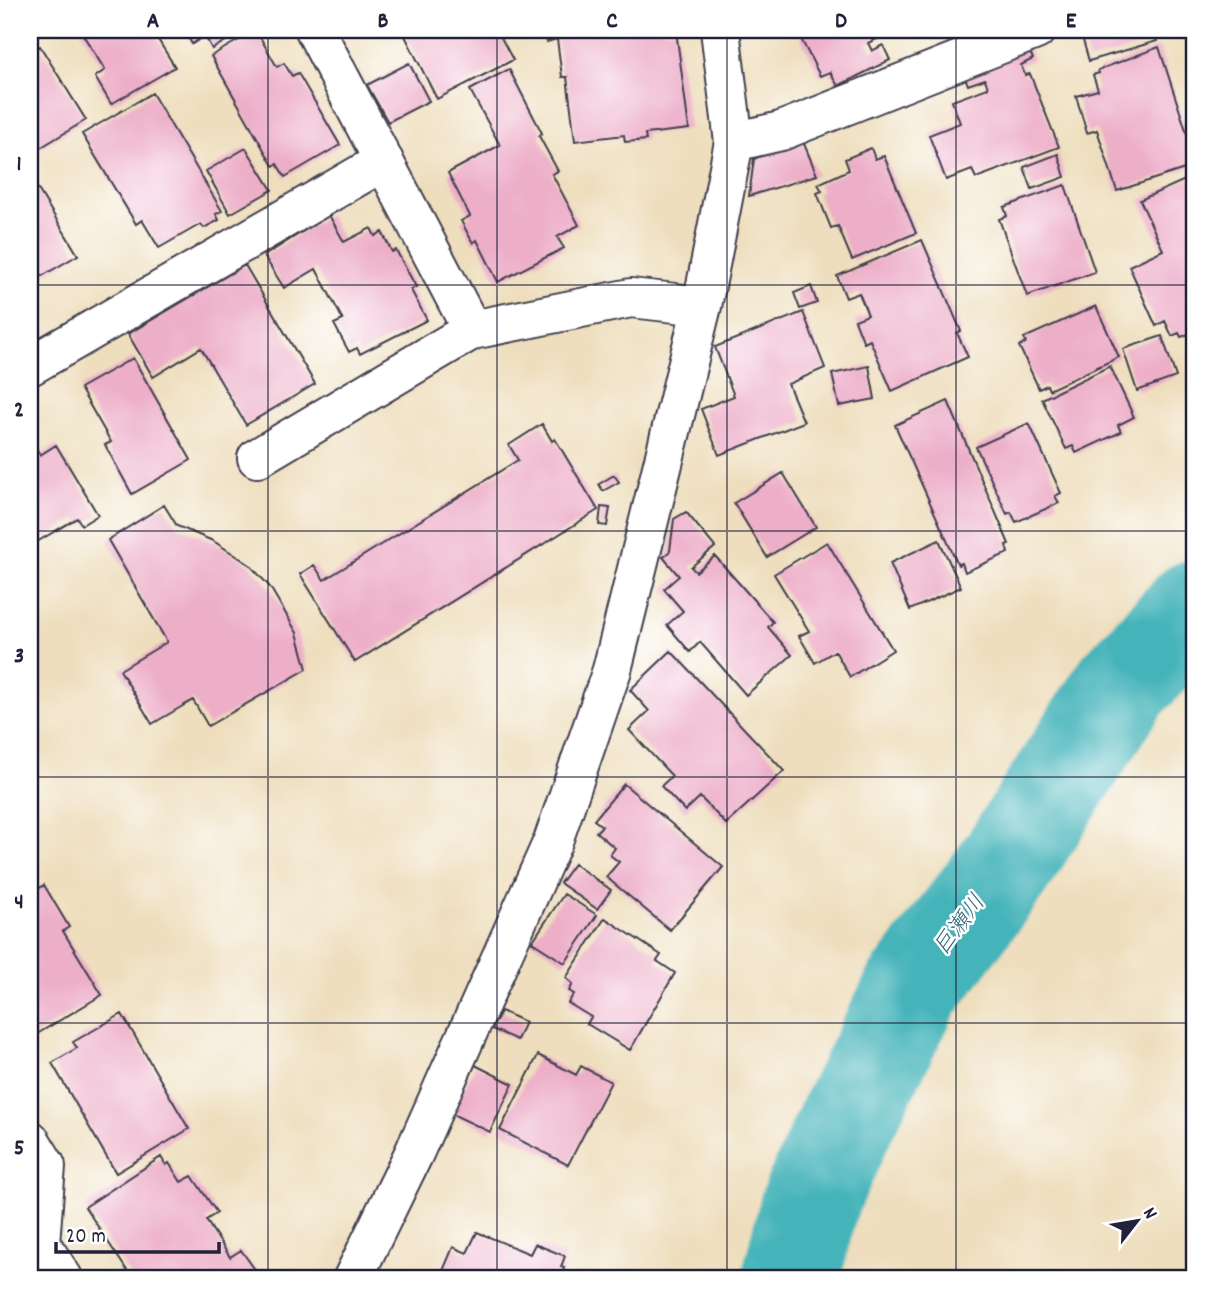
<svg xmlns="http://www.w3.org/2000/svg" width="1224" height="1308" font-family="Dekko,'Klee One',sans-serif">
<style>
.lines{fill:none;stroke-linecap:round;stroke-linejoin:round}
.river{stroke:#44b4ba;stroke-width:98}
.building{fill:#edaec8}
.minor-casing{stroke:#413e4e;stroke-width:42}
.minor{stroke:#fff;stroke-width:38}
.grid{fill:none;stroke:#22223b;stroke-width:2;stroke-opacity:0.55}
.labels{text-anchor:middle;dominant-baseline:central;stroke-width:5;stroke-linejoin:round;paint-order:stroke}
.water-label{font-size:23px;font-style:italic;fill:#316474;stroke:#fff}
.neatline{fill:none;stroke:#22223b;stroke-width:2.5}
.grid-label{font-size:23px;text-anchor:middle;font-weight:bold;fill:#22223b}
</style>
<rect width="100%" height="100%" fill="#fff"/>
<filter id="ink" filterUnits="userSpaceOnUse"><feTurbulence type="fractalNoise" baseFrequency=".0143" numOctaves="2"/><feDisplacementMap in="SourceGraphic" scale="14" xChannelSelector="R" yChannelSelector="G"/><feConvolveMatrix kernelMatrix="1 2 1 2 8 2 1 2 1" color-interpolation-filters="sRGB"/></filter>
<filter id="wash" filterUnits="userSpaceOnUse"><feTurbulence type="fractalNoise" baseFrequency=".00686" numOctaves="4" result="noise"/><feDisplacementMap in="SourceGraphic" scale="28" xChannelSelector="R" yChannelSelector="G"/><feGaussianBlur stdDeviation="1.57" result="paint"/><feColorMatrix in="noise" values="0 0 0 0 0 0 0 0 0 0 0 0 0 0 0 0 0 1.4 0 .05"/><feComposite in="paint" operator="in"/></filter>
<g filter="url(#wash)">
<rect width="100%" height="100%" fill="#eedebd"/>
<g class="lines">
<!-- river -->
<path class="river" d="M791,1278l18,-74 38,-85 65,-128 91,-122 118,-182 73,-78"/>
</g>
<g id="blocks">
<!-- building -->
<path class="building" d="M80,30h72l23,37 -64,37 -16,-27 10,-7z
M184,30h60l-32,19 -7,-13 -13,8z
M256,30l21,37 7,-4 8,13 6,-3 42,72 -55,32 -8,-13 -4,2 -62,-110z
M402,30h95l16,30 -76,39z
M542,30h134l13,99 -44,5 1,6 -21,2 -1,-7 -49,6 -8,-64h-5l-5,-38 -10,3z
M805,30h86l1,2 -24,11 4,8 11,-6 7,15 -52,26 -8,-14 -10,4 -20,-39 7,-4z
M1080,30h74l3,11 -68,20z
M1024,38l9,21 -12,6 4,10 5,-1 29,73 -83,31 -4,-8 -26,10 -17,-45 31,-12 -8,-22 36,-13 -3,-9 -17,6 -8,-21z
M40,46l46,74 -56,34v-101z
M1159,47l35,108v11l-77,25 -20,-61 -10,3 -11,-37 22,-6 -5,-15 6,-2 -1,-3z
M409,63l20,38 -41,21 -21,-37z
M509,69l33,64 -3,3 19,35 -6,3 27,51 -22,12 7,11 -66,34 -21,-42 -4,3 -12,-22 9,-5 -22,-43 52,-28 -30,-55z
M152,93l70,118 -6,3 3,6 -15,8 -3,-4 -42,24 -17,-28 -6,4 -54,-90z
M802,139l15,36 -68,21 5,-37z
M246,148l26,42 -42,24 -24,-43z
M871,148l4,11 9,-3 32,77 -64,27 -14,-34 -7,2 -14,-35 5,-2 -4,-7 31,-14 -4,-11z
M1058,154l7,23 -33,12 -8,-22z
M30,176l48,79 -48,28z
M1194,176v156l-13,5 -2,-4 -7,3 -7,-15 -9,5 -27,-60 34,-16 -23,-50z
M1065,185l30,87 -68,24 -28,-77 8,-3 -3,-9z
M329,215l15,27 27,-14 4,8 7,-4 10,20 4,-2 20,37 -5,3 16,30 -67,34 -3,-6 -8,4 -15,-28 9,-4 -27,-51 -32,19 -20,-32z
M922,240l39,91 -4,2 11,24 -76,34 -22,-51 -6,3 -9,-23 13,-5 -9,-22 -13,5 -9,-22z
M245,265l70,119 -69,41 -45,-77 -48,29 -25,-43z
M811,286l6,17 -17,6 -6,-16z
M1096,306l23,51 -70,33 -2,-5 -8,4 -20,-43 7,-3 -2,-5z
M803,312l22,56 -37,16 16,38 -85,33 -18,-46 33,-13 -19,-49z
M1162,336l14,41 -39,14 -14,-42z
M133,358l58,102 -59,34 -27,-49 6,-3 -31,-54z
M869,366l6,33 -36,7 -7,-32z
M1110,366l24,51 -16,8 3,7 -45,21 -3,-7 -7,3 -24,-50z
M948,401l61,143 -3,1 2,8 -43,19 -3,-9 -4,2 -63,-140z
M1029,423l32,70 -6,3 4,7 -43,19 -5,-10 -4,2 -31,-67z
M542,424l10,17 3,-2 43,71 -243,152 -55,-88 14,-9 10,15 194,-120 -9,-15z
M30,437l10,18 16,-10 42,70 -16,10 -5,-7 -47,28z
M783,473l33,54 -49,30 -33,-54z
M614,475l5,7 -16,9 -4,-7z
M164,505l13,21 36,15 19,12 18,12 20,22 27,46 10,36 -99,57 -15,-26 -41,24 -32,-54 47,-28 -59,-102z
M601,507l9,1 -3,18 -8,-1z
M686,512l29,35 -24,20 5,5 19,-16 58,66 -5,5 24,28 -46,40 -46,-53 -10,10 -23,-27 16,-14 -19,-22 15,-13 -16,-19 7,-6 4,-32z
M939,540l22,47 -51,23 -20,-47z
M827,542l66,108 -43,27 -15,-26 -20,12 -16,-27 10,-5 -35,-57z
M671,651l113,120 -58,53 -26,-27 -15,14 -24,-25 11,-10 -43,-46 20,-19 -19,-21z
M624,784l99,83 -53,63 -64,-53 13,-15 -9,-7 5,-7 -19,-16 6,-6 -8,-6z
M574,864l37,26 -14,19 -37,-26z
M30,875l8,14 6,-4 25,42 -6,4 39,64 -70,42 -2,-3z
M564,894l33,21 -32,48 -33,-21z
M605,918l56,37 -4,6 18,12 -45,77 -43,-26 4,-7 -23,-14 6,-9 -5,-3 4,-7 -7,-6z
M501,1011l24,11 -8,18 -25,-11z
M122,1014l67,115 -73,44 -64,-110 25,-15 -4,-6z
M538,1055l38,20 5,-9 30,16 -43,83 -68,-35z
M475,1065l38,19 -23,48 -38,-18z
M161,1157l5,8 3,-2 12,19 11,-6 25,37 -11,7 24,37 11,-7 20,28h-129l-47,-71z
M477,1232l53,22 5,-10 30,12 -4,11 3,1 -3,10h-121l13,-31 14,6z"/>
</g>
</g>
<g filter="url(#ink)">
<use href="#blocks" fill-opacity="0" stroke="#413e4e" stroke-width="2"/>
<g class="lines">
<defs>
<path id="minor" d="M315,30l157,300
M734,142l47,-11 255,-101
M30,366l354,-205
M257,458l215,-128 159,-32 71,8
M30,1140l16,26 -6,77 23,35
M353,1278l61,-125 139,-312 59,-171 90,-364 32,-164 -14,-112"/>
</defs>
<!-- minor casing -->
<use href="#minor" class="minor-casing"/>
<!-- minor -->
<use href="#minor" class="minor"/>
</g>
</g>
<!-- grid -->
<path class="grid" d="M268,30v1248M497,30v1248M727,30v1248M956,30v1248M30,285h1164M30,531h1164M30,777h1164M30,1023h1164"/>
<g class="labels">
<!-- water labels -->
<g class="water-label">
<text transform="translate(961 926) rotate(-53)">巨瀬川</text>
</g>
</g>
<!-- margin -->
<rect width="1224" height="1308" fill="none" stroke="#fff" stroke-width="77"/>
<!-- north arrow -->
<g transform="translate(1137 1221) rotate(59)" stroke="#ffffff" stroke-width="5" paint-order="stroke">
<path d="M0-5L12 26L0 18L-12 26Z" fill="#22223b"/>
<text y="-10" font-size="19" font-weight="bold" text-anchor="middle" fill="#22223b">N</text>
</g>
<!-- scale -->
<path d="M56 1242v10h163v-10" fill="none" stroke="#22223b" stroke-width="3.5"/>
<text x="66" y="1242" font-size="21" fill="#22223b" stroke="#ffffff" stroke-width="5" paint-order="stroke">20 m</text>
<rect x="38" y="38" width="1148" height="1232" class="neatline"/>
<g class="grid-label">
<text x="153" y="27">A</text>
<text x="383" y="27">B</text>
<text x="612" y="27">C</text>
<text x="841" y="27">D</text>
<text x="1071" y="27">E</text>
<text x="19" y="170">1</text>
<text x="19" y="416">2</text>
<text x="19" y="662">3</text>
<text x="19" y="908">4</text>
<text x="19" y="1154">5</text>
</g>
</svg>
